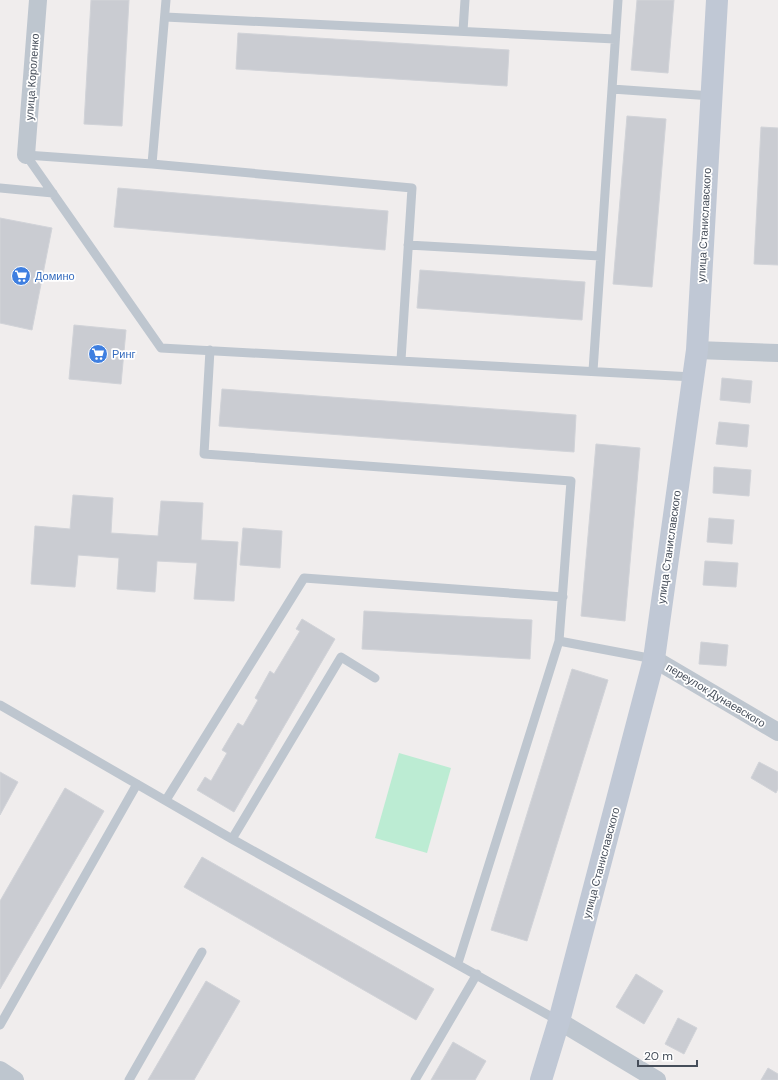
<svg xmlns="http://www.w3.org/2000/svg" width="778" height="1080" font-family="'DM Sans',sans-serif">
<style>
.green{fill:#bcecd3}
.building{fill:#caccd2;stroke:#d1d3d8}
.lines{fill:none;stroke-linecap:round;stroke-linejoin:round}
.lane{stroke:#bec6cf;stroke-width:9}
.street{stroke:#bec6cf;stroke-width:18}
.secondary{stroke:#c0c8d5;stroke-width:22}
.labels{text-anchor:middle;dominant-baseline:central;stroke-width:3.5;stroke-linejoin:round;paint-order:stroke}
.street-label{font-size:11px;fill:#464e5a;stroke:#fff}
.shop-label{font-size:11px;fill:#366cbe;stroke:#fff;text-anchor:start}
</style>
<rect width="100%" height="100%" fill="#f0eded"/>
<!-- green -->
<path class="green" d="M399,753l52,15 -24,85 -52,-15z"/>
<!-- building -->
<path class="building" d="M91,0h38l-7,126 -38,-2z
M637,0h37l-6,73 -37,-3z
M238,33l271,17 -2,36 -271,-17z
M627,116l39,3 -14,168 -39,-3z
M761,127l17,1v137l-24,-1z
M118,188l270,23 -3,39 -271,-23z
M0,218l52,10 -20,102 -32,-7z
M420,270l165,12 -3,38 -165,-12z
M74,325l52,5 -5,54 -52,-5z
M722,378l30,3 -2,22 -30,-3z
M222,389l354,26 -2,37 -355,-26z
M719,422l30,3 -2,22 -31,-3z
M596,444l44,4 -15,173 -44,-5z
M714,467l37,3 -2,26 -36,-3z
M73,495l40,3 -2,35 47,3 3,-35 42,2 -2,37 37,2 -4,59 -40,-2 3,-36 -40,-2 -2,31 -38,-3 2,-31 -41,-3 -3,32 -44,-3 4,-58 35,3z
M709,518l25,2 -2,24 -25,-2z
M243,528l39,3 -2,37 -40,-3z
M705,561l33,2 -2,24 -33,-2z
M364,611l168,9 -2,39 -168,-10z
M302,619l33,20 -101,173 -37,-22 8,-13 6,4 16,-28 -5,-3 16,-27 5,3 15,-26 -3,-2 15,-27 4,3 26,-43 -4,-2z
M701,642l27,3 -2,21 -27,-2z
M572,669l36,11 -81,261 -36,-11z
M759,762l19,10v17l-2,4 -25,-15z
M0,772l18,10 -18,33z
M65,788l39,23 -104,178v-88z
M202,857l232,132 -18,31 -232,-133z
M636,974l27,17 -19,33 -28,-17z
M206,981l34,20 -46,79h-46z
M678,1018l19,10 -13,26 -19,-10z
M453,1042l33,19 -11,19h-44z
M768,1068l10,6v6h-17z"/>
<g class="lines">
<!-- lane -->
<path class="lane" d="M165,17l450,22
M463,31l2,-31
M612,89l100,7
M26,155l135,193 532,29
M26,155l126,9 260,24 -11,172
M152,164l14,-164
M0,188l53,5
M408,245l192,11
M210,350l-6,104 367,27 -12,160 -101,322
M593,371l25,-371
M559,641l95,18
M0,705l232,134 327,182
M166,800l138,-222 259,19
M232,839l109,-182 34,21
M0,1025l137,-241
M129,1080l73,-128
M415,1080l62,-106"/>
<!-- street -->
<path class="street" d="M26,155l12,-155
M697,350l81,3
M654,659l124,73
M559,1021l98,59
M0,1070l15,10"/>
<!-- secondary -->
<path class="secondary" d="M541,1080l18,-59 95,-362 43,-309 20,-350"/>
</g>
<!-- icons -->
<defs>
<symbol id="supermarket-disc" viewBox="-11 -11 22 22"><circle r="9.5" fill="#3f7fe0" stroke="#fff"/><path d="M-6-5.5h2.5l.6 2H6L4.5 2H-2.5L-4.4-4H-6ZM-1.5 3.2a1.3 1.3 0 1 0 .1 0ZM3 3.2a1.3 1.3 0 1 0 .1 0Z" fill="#fff"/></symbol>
</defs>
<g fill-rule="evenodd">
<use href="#supermarket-disc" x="10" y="265" width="22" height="22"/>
<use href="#supermarket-disc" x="87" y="343" width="22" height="22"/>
</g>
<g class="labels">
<!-- street labels -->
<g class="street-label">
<text transform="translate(32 77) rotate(-86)">улица Короленко</text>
<text transform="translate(704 225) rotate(-87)">улица Станиславского</text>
<text transform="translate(669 547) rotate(-82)">улица Станиславского</text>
<text transform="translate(716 695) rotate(31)">переулок Дунаевского</text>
<text transform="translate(601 863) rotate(-75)">улица Станиславского</text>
</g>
<!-- shop labels -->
<g class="shop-label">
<text x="35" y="276">Домино</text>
<text x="112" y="354">Ринг</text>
</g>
</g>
<!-- scale -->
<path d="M638 1060v6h59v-6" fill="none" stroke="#464e5a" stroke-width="2"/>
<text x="644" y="1060" font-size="12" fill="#464e5a" stroke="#ffffff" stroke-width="3" paint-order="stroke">20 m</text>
</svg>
